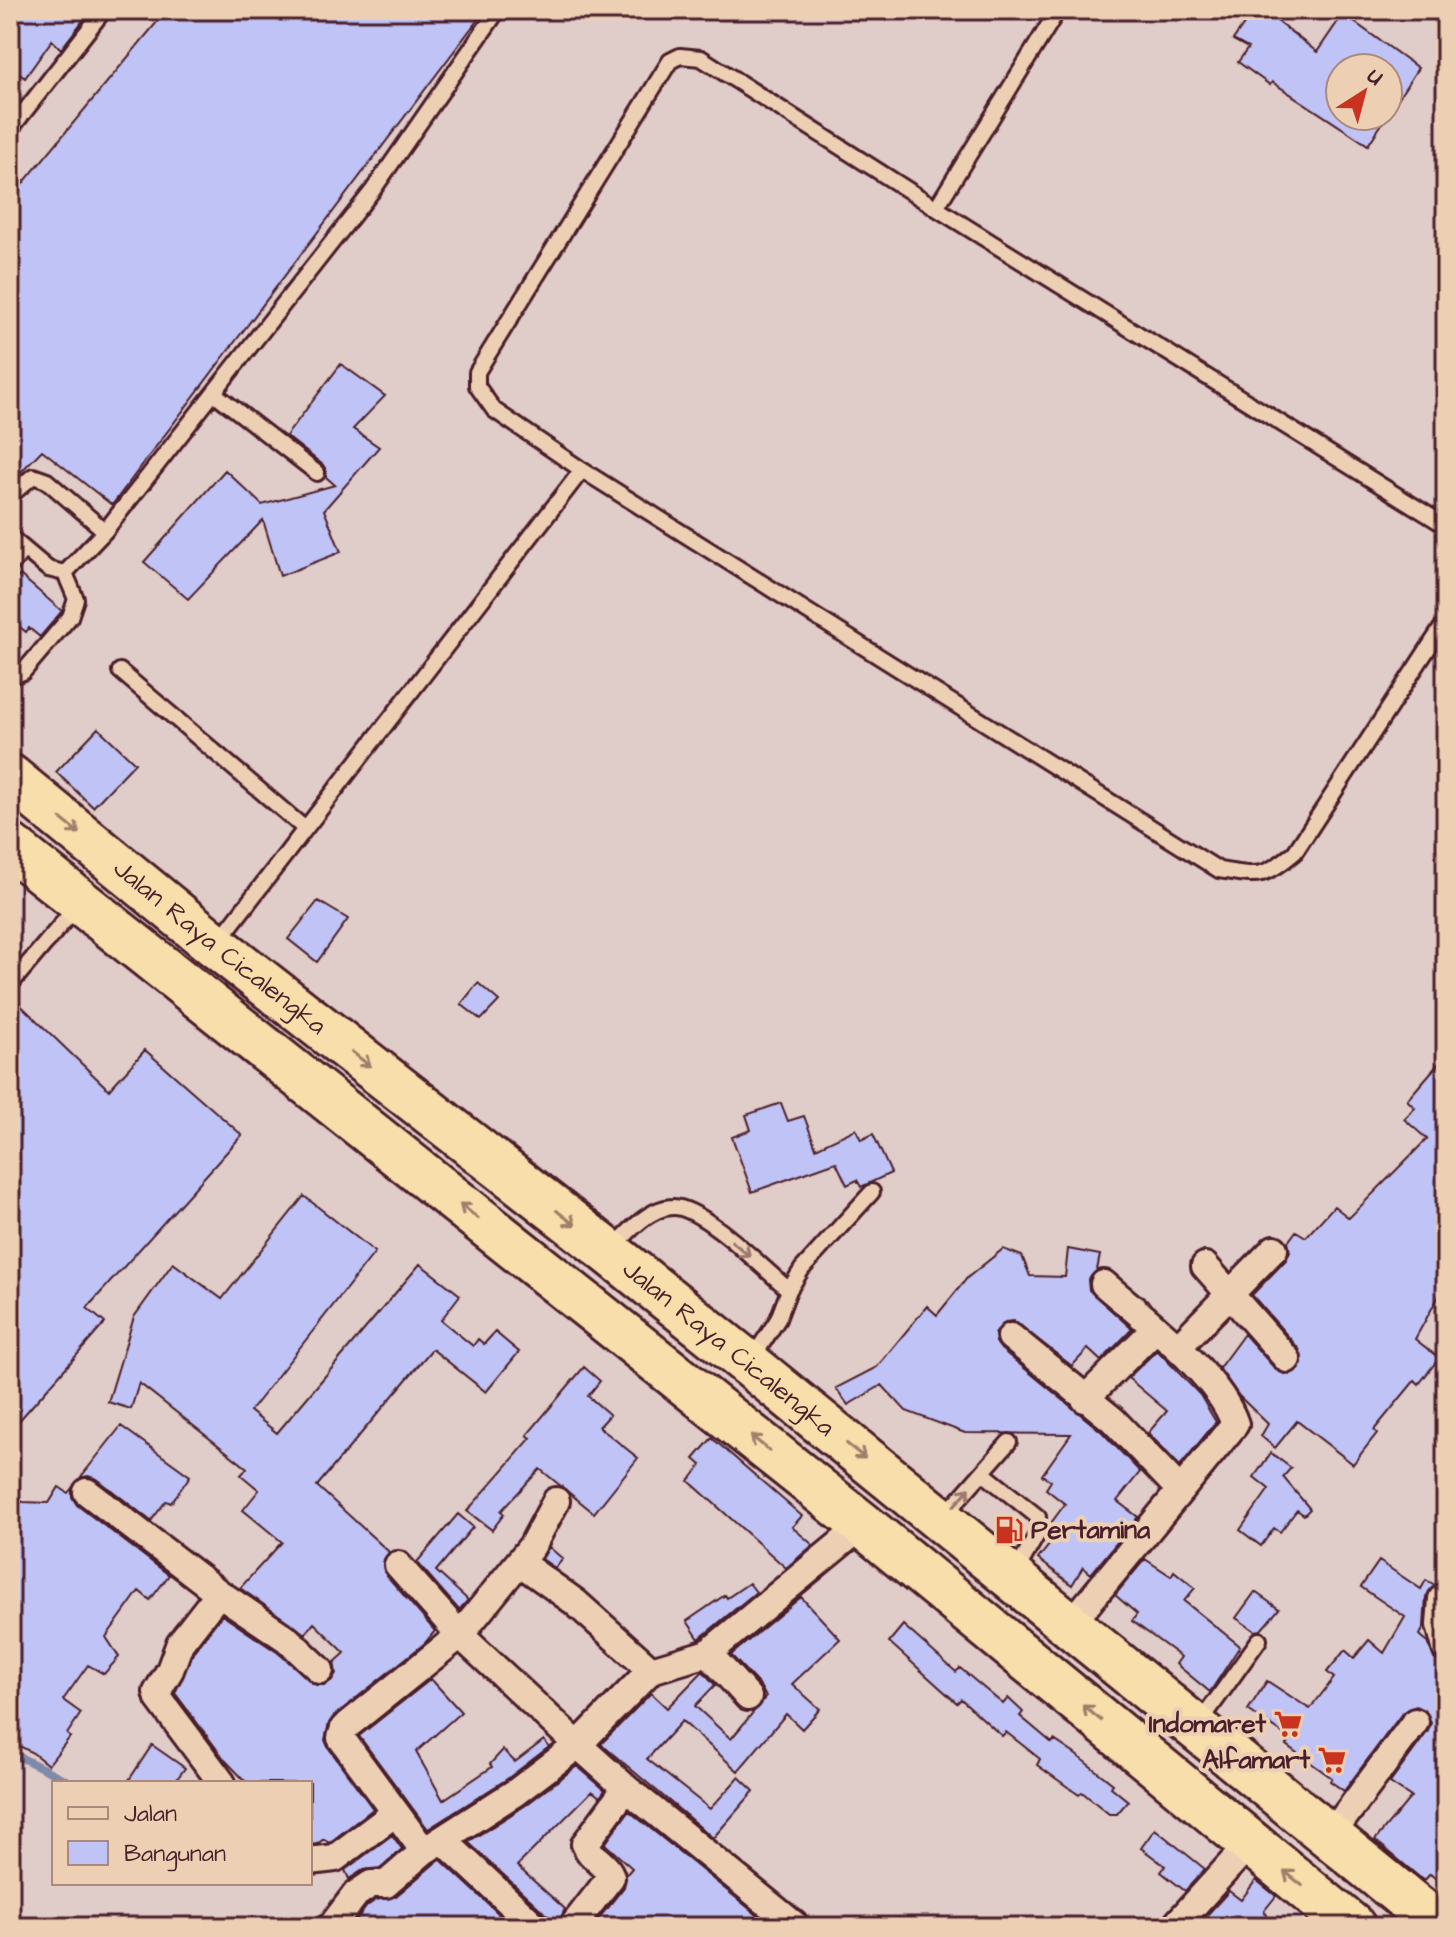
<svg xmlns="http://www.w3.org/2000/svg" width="1456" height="1937" font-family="'Architects Daughter',sans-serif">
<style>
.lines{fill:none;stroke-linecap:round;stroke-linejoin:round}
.stream{stroke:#7e8aa9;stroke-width:8}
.building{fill:#c0c3f5;stroke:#4a1f2b;stroke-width:2}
.lane-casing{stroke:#4a1f2b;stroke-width:20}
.street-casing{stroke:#4a1f2b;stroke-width:32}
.highway-casing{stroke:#4a1f2b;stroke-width:50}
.lane{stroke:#edd0b4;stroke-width:14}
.street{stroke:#edd0b4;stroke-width:26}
.highway{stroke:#f8deab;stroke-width:44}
.oneway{stroke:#a17e6b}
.oneway2{stroke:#9c7870}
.labels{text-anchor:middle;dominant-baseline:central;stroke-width:8;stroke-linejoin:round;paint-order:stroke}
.street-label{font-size:26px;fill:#4a1f2b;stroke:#edd0b4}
.poi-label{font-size:26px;font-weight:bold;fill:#4a1f2b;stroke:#edd0b4;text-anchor:end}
</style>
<rect width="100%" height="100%" fill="#e0ccc8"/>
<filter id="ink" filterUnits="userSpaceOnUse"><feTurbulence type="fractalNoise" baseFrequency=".0125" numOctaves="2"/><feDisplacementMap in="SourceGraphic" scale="16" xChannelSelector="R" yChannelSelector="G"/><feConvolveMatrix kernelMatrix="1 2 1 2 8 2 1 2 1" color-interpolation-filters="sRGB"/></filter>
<g filter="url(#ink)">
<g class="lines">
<!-- stream -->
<path class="stream" d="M10,1752l62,31"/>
</g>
<!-- building -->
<path class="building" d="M10,10h81l-30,39 -9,-9 -27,38 -15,-12z
M167,10h318l-373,495 -70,-55 -32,33v-284z
M1254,10h9l54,42 26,-38 75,54 -30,46v-46h-48v48h47l-19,29 -96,-63 -2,3 -32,-23 10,-14 -15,-8z
M341,364l44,32 -32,33 26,18 -55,63 17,42 -61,24 -17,-56 -75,79 -44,-37 81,-92 37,35 73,-20 -9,-8v-7l-3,-5 -37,-29z
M20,575l42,36 -22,26 -11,-9 -3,4 -16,-13v-32z
M98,728l37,35 -42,44 -37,-35z
M318,901l30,18 -31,43 -29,-23z
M478,983l21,18 -18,19 -20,-16z
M10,995l99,95 36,-40 97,85 -155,173 18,15 -95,108z
M1446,1055v228l-31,56 24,19 -20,26 -4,-4 -41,50 3,3 -24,31 -56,-43 -22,27 -14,-12 7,-12 -29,-28 -20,-28 25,-34 32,36 13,5 9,-5 4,-7 -3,-14 -47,-54 34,-35 4,-8 -2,-10 8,-11 10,6 28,-31 15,12 78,-79 -23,-20 11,-11 -8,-8z
M781,1103l7,18 16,-5 12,32 40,-19 5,11 12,-6 18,39 -30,14 -4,-7 -10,5 -11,-23 -84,30 -20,-55 19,-7 -5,-15z
M304,1196l71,56 -125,159 27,22 143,-169 40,31 -19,25 32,26 5,-7 6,5 11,-12 24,20 -33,40 -54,-43 -115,137 72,66 -6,9 3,14 49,56 -10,12 -91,73 -5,7 -4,17 3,7 45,62 -44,34 -5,-4 -7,5 -7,1v-62h-63l-22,-23 -50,-67 19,-42 28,-36 55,37 39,33h9l7,-5 4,-7 -2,-10 11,-10 -31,-30 -9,11 -65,-46 42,-46 -39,-32 16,-20 -18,-15 6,-7 -108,-85 -8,26 -23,-7 26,-85 39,-54 49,36z
M1003,1249l19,7 8,20 35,1 3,-28 32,6 -3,15 -9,10 1,10 43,39 -31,32 -13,-12 -16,17 -58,-45 -9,1 -10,12 1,8 5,7 101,83 38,40 -23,29 21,16 -47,57 -8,-7 -11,18 -34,-26 15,-19 -5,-5v-8l17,-23 -19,-15 5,-8 -9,-6 29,-41 -106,-1 -59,-22 -24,-26 -34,20 -12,-17 41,-21 50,-61 10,9 30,-37z
M1157,1350l43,45 16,27 -36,44 -32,-33 19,-22 -39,-33z
M584,1367l16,14 -12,15 22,19 -11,12 39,31 -44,55 -54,-44 -39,42 3,3 -12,16 -25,-19 64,-73 -4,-3z
M121,1426l69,50 -19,27 -5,-2 -15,20 -54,-42 -9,-3 -8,2z
M712,1438l90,78 -10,11 21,18 -27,23 -97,-87 12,-16 -7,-6z
M1271,1453l20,15 -8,9 27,32 -6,6 -7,-5 -17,22 -6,-4 -13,18 -21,-16 29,-41 -15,-12z
M59,1487l9,6 4,-5v9l5,8 92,70 -19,25 -11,-9 -33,46 13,20 -15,17 -16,-9 -25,35 18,13 -14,21 3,3 -22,28 -15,-12 -23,-12v-247l13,8 26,1z
M458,1514l15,13 -37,44 32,29 -9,10 -42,-48z
M549,1547l14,12 -8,9 -13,-9z
M1145,1559l26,17 3,-5 21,17 -11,13 56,45 -30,46 -34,-28 5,-7 -49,-36 5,-7 -22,-19z
M1379,1561l42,28 5,-9 9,5 -9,12 -2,30 -4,8 8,7 6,17 12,5v223l-16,-13 -6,7 -49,-41 36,-43 -21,-14 38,-52 3,-8 -6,-13 -9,-4 -13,6 -59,79 -14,-10 2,-3 -46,-33 5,-6 -43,-29 19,-29 43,28 24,-31 -7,-6 18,-22 9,8 15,-18 15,13 21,-36 -44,-30z
M749,1583l7,9 -57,47 -12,-18 38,-26 2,3z
M1255,1592l24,17 -18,21 -6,1 -19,-13z
M801,1597l39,42 -48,45 28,25 -18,20 -16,-15 -48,57 -56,-50 -35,38 63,50 29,-32 15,14 -41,47 -112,-94 50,-51 16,15 36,-37 12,14 -20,21 36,33 35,-42 -6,-11 -29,-31z
M903,1625l53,47 4,-4 43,36 5,-6 15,14 -3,4 32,27 2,-3 21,14 38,30 -2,3 17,14 -11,13h-8l-27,-22 -3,3 -42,-30 3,-6 -34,-27 -4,4 -41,-37 -4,4 -68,-61z
M431,1679l30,33 -45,40 27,48 49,-33 -2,-3 13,-14 12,12 29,-22 5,7 -42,32 -79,50 -69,-93z
M152,1745l33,23 -11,15h-47z
M577,1766l28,24 -5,7 -8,-6 -75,75 48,43 -9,18h-4l-5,-12 -79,-73 58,-37z
M629,1811l143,116h-180l32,-40 2,-12 6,-7 -27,-24z
M1155,1829l50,40 -20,22 -24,-19 4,-6 -24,-18z
M392,1835l10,14 -22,19 -17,2 -14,9 -4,-9z
M440,1859l59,55 -10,13h-138l16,-21 9,-6 20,-4z
M1256,1880l20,16 -12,15 3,4 -13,12h-17l-12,-11 -9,11h-20l33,-36 12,9z"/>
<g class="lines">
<defs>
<path id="lane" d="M10,130l94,-120
M936,208l122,-198
M214,393l103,80
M10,496l23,-20 14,5 58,50
M1446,526l-510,-318 -235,-150 -21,-2 -10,5 -193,311v14l17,24 88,60 637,400c39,6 44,9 76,-18l151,-231
M10,537l38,32 17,4 40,-42 268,-341 125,-180
M10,566l14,-17
M120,671l184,157
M10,677l13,-5 47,-55 6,-18 -11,-26
M218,942l364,-472
M10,985l67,-79
M613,1248c14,-15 37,-41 60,-41 29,-1 92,63 116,83
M752,1359l26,-40 11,-29 13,-21 70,-77
M983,1473l55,44v16l-24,42
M943,1517l66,-75
M1199,1724l60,-84"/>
<path id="street" d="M1205,1266l82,93
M1011,1337l102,83 66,69
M1178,1347l96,-98
M1085,1399l71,-71
M87,1492l132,101 68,46 33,31
M556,1501l-24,45 -13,16 56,40 76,68
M398,1565l62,70 118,110 48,43 171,139
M219,1593l-39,50 -10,27 -13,22 2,7 63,84
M1442,1599l-2,26 6,23
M1070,1625l165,-201c-17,-51 -91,-105 -131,-140
M708,1653l40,44
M1330,1836l85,-114
M443,1840l93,87
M424,1851l-83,-113 3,-10 116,-93 59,-73
M310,1861l25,-3 60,-45
M331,1927l25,-33 15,-10h15l38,-33 92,-59 62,-47 73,-75 57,-17 155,-128
M572,1927l39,-50c-4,-14 -21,-19 -26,-33l41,-56
M1174,1927l76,-84"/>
<g id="highway">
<path id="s1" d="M10,777l205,168 394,307 140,112 692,563"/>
<path d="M10,846l853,679 490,402"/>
</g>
</defs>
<!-- lane casing -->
<use href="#lane" class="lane-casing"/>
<!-- street casing -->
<use href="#street" class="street-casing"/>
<!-- highway casing -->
<use href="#highway" class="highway-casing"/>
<!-- lane -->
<use href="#lane" class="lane"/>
<!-- street -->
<use href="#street" class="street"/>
<!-- highway -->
<use href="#highway" class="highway"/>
</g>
<!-- one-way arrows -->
<defs><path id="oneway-shaft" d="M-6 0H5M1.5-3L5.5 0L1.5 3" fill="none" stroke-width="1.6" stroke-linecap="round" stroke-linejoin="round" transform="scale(2)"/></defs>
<g class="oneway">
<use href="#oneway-shaft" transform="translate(70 826) rotate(39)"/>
<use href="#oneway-shaft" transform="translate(361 1059) rotate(38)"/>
<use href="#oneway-shaft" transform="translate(469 1211) rotate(-141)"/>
<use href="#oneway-shaft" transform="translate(566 1218) rotate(38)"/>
<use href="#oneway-shaft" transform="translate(760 1443) rotate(-141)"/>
<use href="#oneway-shaft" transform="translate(856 1451) rotate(39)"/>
<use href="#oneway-shaft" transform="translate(1092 1713) rotate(-141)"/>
<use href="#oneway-shaft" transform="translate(1293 1878) rotate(-141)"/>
</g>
<g class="oneway2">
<use href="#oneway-shaft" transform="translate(741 1249) rotate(40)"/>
<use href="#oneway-shaft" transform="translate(962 1497) rotate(-48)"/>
</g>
</g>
<!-- icons -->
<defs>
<symbol id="fuel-bare" viewBox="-9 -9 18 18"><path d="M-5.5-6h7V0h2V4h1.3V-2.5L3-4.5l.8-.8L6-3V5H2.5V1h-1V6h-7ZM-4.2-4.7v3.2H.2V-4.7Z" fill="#c8321e" stroke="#edd0b4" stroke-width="2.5" paint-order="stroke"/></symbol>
<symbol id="supermarket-bare" viewBox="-9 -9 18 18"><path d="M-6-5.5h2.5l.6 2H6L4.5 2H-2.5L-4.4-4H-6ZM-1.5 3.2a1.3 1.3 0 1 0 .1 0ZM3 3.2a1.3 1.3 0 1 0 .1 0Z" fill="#c8321e" stroke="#edd0b4" stroke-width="2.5" paint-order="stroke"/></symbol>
</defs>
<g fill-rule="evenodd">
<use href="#fuel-bare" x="989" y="1510" width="40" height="40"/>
<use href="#supermarket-bare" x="1268" y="1704" width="40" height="40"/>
<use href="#supermarket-bare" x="1312" y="1740" width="40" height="40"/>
</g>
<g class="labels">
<!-- street labels -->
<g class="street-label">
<text stroke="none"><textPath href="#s1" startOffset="270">Jalan Raya Cicalengka</textPath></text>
<text stroke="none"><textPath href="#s1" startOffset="918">Jalan Raya Cicalengka</textPath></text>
</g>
<!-- poi labels -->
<g class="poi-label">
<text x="1031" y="1530" text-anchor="start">Pertamina</text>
<text x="1266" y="1724">Indomaret</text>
<text x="1310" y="1760">Alfamart</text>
</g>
</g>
<!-- margin -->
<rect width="1456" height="1937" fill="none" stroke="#edd0b4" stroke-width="40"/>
<rect x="20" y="20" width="1416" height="1897" fill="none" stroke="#4a1f2b" stroke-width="3" filter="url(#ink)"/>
<!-- legend -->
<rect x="52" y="1781" width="260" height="104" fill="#edd0b4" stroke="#ac897d" stroke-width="2"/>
<rect x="68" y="1807" width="40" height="12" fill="#edd0b4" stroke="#ac897d" stroke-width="2"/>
<text x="124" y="1821" font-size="24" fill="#4a1f2b">Jalan</text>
<rect x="68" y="1841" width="40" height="24" fill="#c0c3f5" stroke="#ac897d" stroke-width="2"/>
<text x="124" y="1861" font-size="24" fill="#4a1f2b">Bangunan</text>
<!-- north arrow -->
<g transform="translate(1364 92) rotate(36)"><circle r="38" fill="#edd0b4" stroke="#ac897d" stroke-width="2"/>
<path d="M0-6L14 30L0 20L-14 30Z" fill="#c8321e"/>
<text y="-12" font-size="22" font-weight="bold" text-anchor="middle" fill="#4a1f2b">U</text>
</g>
</svg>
